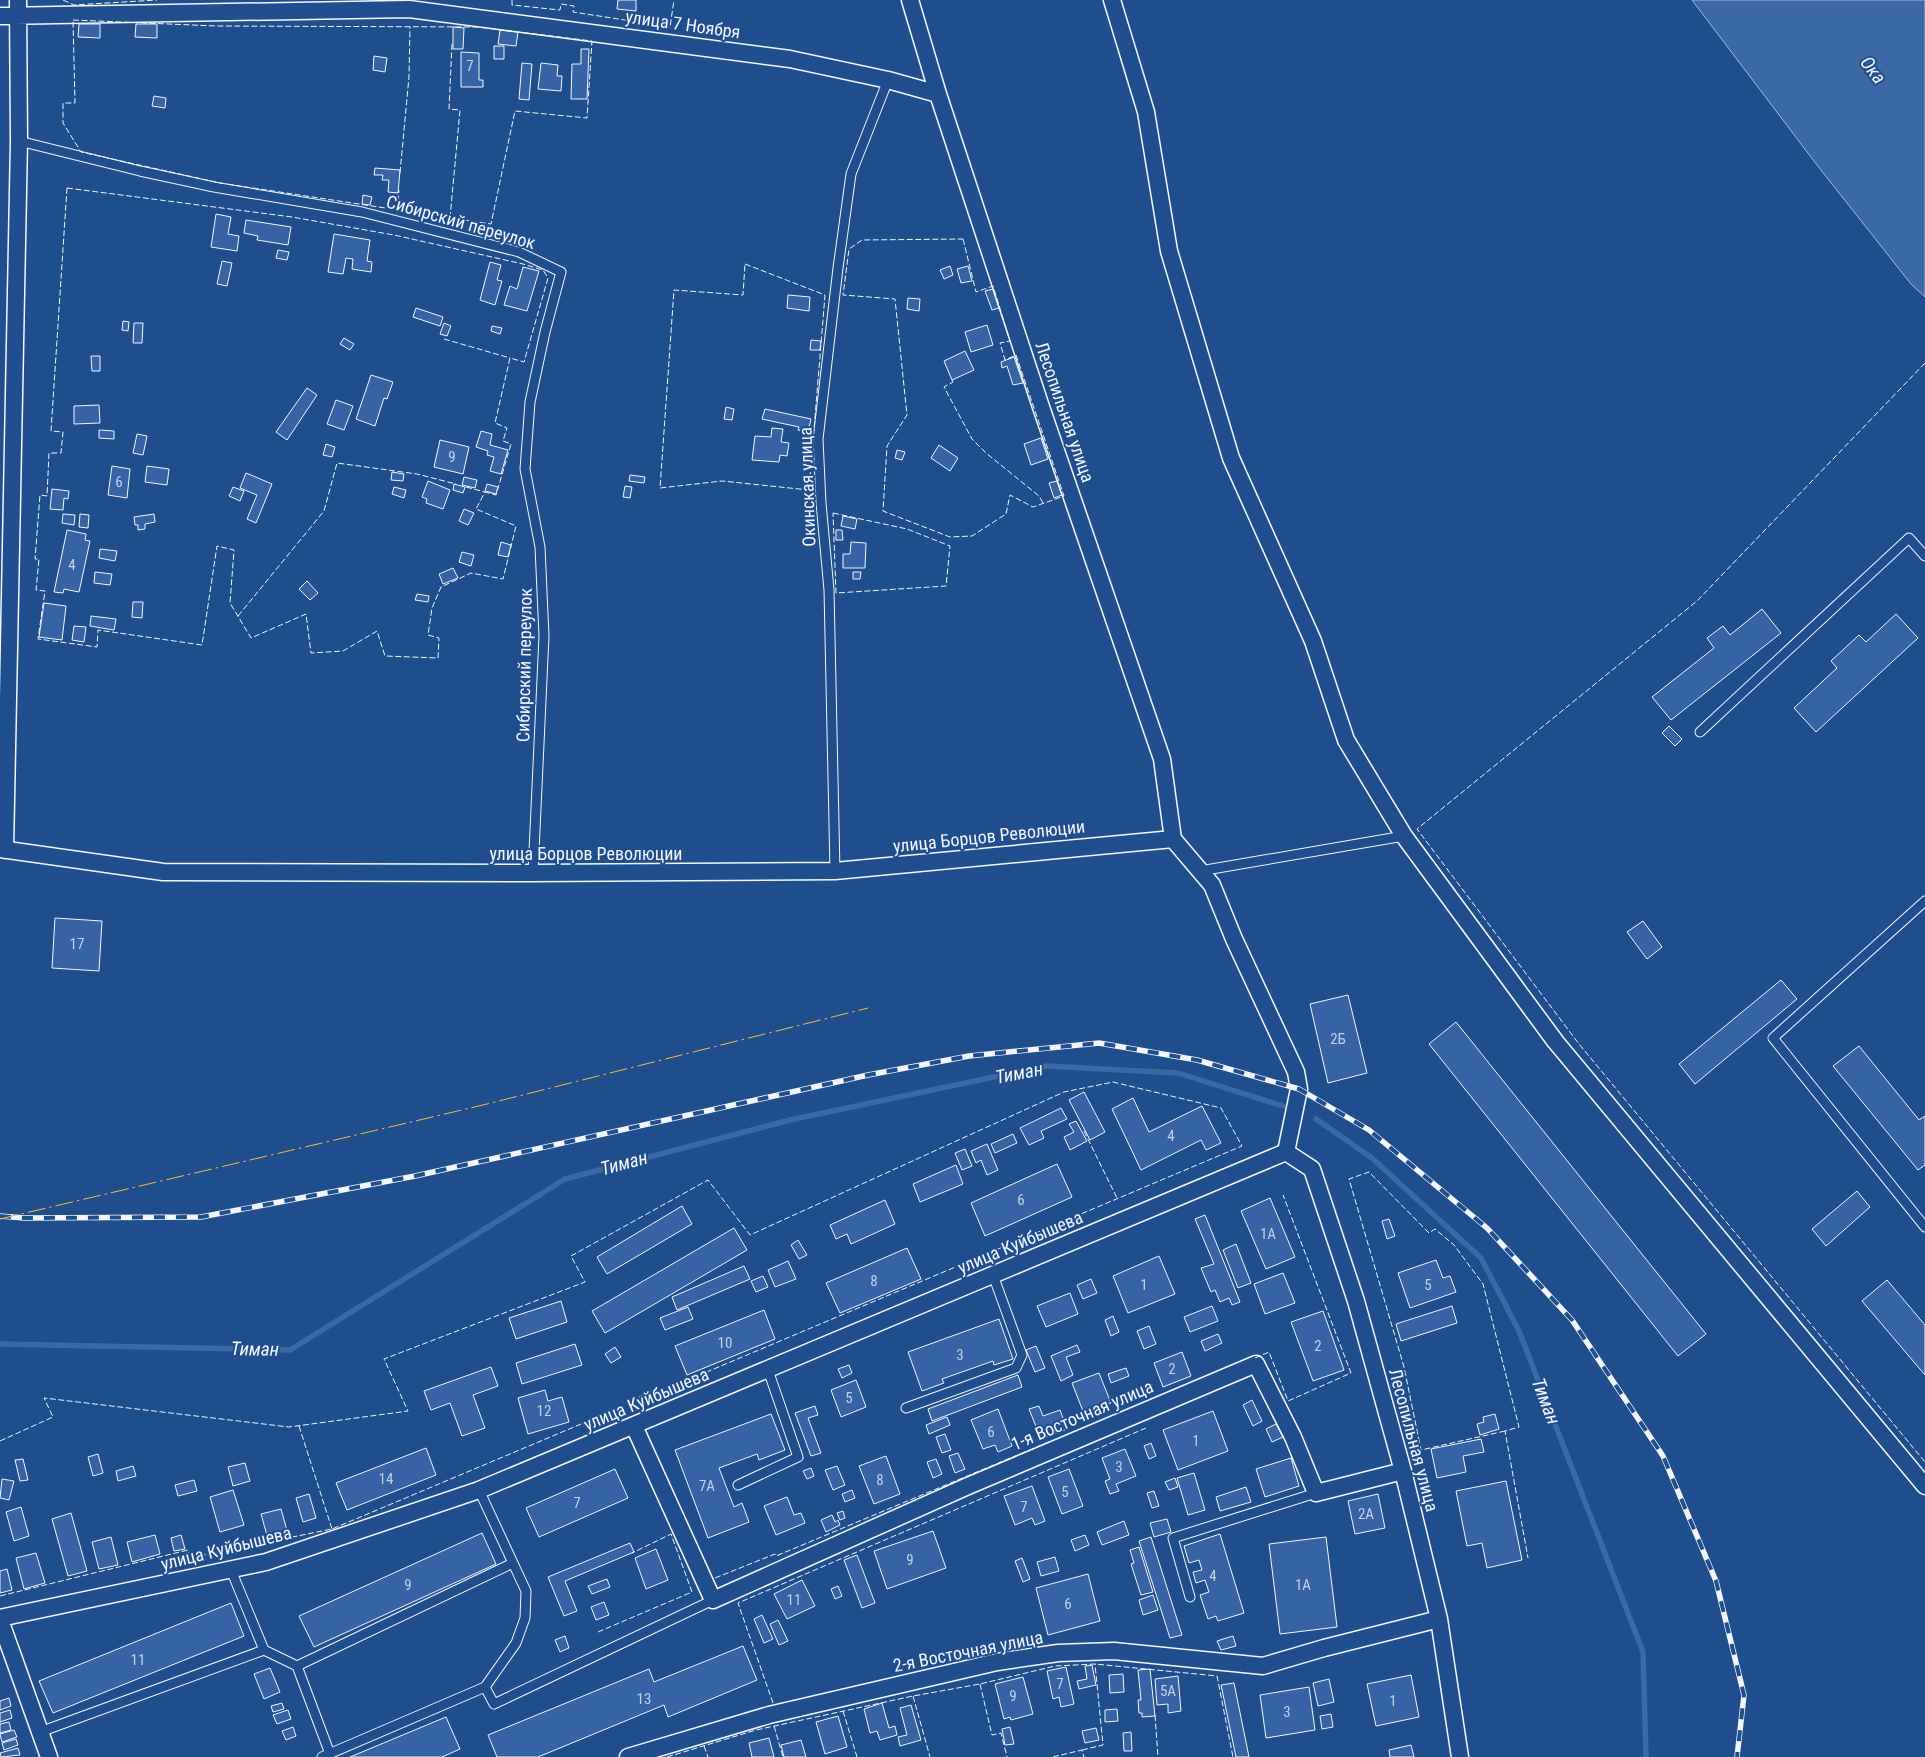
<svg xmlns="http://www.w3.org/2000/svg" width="1925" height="1757" font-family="'Roboto Condensed',sans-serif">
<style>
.water{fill:#3b69a3;stroke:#a8bbd7}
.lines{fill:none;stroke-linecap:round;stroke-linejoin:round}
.stream{stroke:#3b69a3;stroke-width:5.5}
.building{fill:#3563a3;stroke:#f2f6ff}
.lane-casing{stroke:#f2f6ff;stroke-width:11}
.street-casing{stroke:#f2f6ff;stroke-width:19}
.lane{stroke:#1f4e8c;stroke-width:9}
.street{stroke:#1f4e8c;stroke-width:16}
.rail-casing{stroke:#f2f6ff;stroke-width:5.5}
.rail{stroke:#1f4e8c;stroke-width:4;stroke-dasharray:11;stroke-linecap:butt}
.fence{stroke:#f2f6ff;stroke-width:1;stroke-dasharray:6 2.5;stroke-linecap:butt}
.power{stroke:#ffb74d;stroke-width:1;stroke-dasharray:18 4 2.5 4;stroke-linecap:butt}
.labels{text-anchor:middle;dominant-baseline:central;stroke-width:4;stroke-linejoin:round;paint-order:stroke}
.number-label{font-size:15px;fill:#c3d1e8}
.street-label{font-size:18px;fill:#f2f6ff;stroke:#1f4e8c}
.water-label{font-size:19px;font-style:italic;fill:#f2f6ff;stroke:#1f4e8c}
</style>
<rect width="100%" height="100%" fill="#1f4e8c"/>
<!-- water -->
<path class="water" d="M1692,0h233v297l-14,-13 -94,-119z"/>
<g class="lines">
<!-- stream -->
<path class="stream" d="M1316,1119l56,39 109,100 38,73 124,321 3,105
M0,1344l290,6 275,-171 225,-59 256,-54 132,7 105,33"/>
</g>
<!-- building -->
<path class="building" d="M618,0h18v11l-19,-2z
M79,24h21v14l-22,-1z
M136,24h21v14l-22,-1z
M453,27l11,1 -1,21h-10z
M500,30l18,2 -2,14 -18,-2z
M494,46h10v13h-10z
M581,49h8l-2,50h-16l1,-35h9z
M461,52l18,1v27h4v7h-22z
M374,56l13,2 -2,14 -12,-2z
M522,63l10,1 -3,36 -10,-1z
M541,63l17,2 -1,11h5l-1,15 -23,-2z
M154,96l12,2 -1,10 -13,-2z
M375,168l25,2 -2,23 -10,-1 1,-12h-7l1,-5h-9z
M363,195l9,2 -2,8 -8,-1z
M216,214l15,3 -3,17 11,2 -2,15 -26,-4z
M246,220l45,7 -3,18 -31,-5 1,-4 -14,-3z
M334,234l36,6 -3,21 5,1 -1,10 -19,-3 1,-10 -7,-1 -3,16 -15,-2z
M278,250l11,2 -2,8 -11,-2z
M222,261l10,2 -5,23 -10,-2z
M490,262l11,3 -4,15 5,1 -7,24 -15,-5z
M950,266l3,9 -9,4 -4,-9z
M968,266l4,15 -11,2 -4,-14z
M523,267l16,4 -12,40 -23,-6 6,-19 7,3z
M993,289l6,19 -7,2 -7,-19z
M788,295l22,2 -1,14 -22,-3z
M908,298l12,1 -1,12 -12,-2z
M416,308l27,9 -3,9 -27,-9z
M123,321l6,1 -1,9 -6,-1z
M134,323h9l-1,20h-9z
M444,323l7,3 -4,10 -7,-2z
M987,325l6,20 -22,7 -6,-20z
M492,326l10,2 -2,6 -9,-3z
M344,338l10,6 -4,6 -10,-6z
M811,340l10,1 -1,9h-10z
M965,351l9,19 -22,10 -8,-19z
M91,356h9v15h-8z
M1014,357l9,26 -10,2 -6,-19 -5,2 -1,-6z
M371,375l22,7 -6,17 -3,-1 -9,28 -19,-7z
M307,388l10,7 -30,45 -11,-8z
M336,400l17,6 -9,24 -17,-6z
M99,405l1,18 -26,1v-18z
M726,407l8,2 -2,11 -8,-1z
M765,409l46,10 -3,13 -10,-2 1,-3 -37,-8z
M772,428l11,1 -2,13 8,1 -2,13 -7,-1 -1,7 -27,-2 3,-24 16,1z
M99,430l15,1v8l-15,-1z
M481,431l11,3 -2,11 18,5 -7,24 -11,-3 4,-14 -7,-2 1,-4 -12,-4z
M137,434l10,2 -4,19 -10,-2z
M1041,438l7,21 -17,6 -7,-21z
M440,440l29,7 -6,27 -29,-7z
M326,444l9,3 -3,10 -9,-2z
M939,445l19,13 -8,13 -19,-13z
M897,450l8,2 -3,8 -7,-2z
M112,466l18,3 -3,29 -19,-3z
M147,466l22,3 -2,16 -22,-3z
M392,472l12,2 -1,7 -12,-1z
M246,473l26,11 -16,39 -9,-4 10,-24 -17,-7z
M630,475l15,2 -1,6 -15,-2z
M464,477l13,3 -2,8 -13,-3z
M428,481l22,9 -7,19 -17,-6 1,-4 -5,-2z
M1057,481l5,14 -8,3 -5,-15z
M454,484l11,3 -2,6 -10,-3z
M487,484l11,3 -2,7 -11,-3z
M625,486l7,1 -2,11 -7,-1z
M233,487l11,4 -4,10 -11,-5z
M394,487l12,3 -2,8 -12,-4z
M52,489l17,2 -1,8 -4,-1 -1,12 -13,-1z
M464,509l10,4 -6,12 -9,-4z
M63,514l12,1 -1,10 -12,-2z
M80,514l9,1 -1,13 -9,-1z
M154,514l1,8 -10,2v5l-7,1v-5h-3l-1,-8z
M843,516l14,3 -2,10 -14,-3z
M67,530l19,4 -1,6 5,1 -11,51 -15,-3 -1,4 -9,-1z
M836,530h6l1,10h-7z
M501,542l10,3 -3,12 -10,-2z
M851,542l15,1 -1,25h-22v-14h7z
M100,549l17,2 -2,10 -16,-3z
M462,552l12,3 -3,11 -12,-4z
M453,568l5,10 -15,6 -4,-10z
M95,572l17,2 -2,11 -16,-2z
M853,572h8l-1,7h-7z
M307,581l11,12 -8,7 -11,-11z
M417,594l12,2 -1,6 -13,-2z
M133,602h10l-1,16 -10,-1z
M44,603l22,3 -4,34 -23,-3z
M1762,609l19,24 -110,87 -19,-23 62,-49 -7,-10 16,-12 7,9z
M1896,614l22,24 -102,94 -22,-24 43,-40 -6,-7 28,-26 7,7z
M91,616l25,3 -2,11 -24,-4z
M74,626l12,1 -2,15 -12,-2z
M1669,726l13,13 -7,7 -13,-13z
M55,918l47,3 -3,50 -47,-3z
M1643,921l19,26 -15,12 -20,-27z
M1781,980l16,19 -102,85 -16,-20z
M1348,995l19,78 -39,10 -18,-79z
M1456,1022l250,312 -28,22 -249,-312z
M1859,1046l60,74 6,-4v49l-7,5 -85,-104z
M1084,1092l21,40 -15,8 -21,-40z
M1133,1098l16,34 53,-26 19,37 -15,7 -5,-10 -60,30 -29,-61z
M1061,1108l6,11 -26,12 3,7 -15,7 -9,-17z
M1076,1121l11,20 -17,9 -6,-13 10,-5 -5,-8z
M1013,1134l4,9 -22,10 -4,-9z
M987,1144l11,26 -11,5 -6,-15 -5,3 -5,-12z
M965,1149l7,17 -10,4 -7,-17z
M1057,1164l15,33 -87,39 -14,-33z
M956,1165l7,19 -43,18 -7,-18z
M1857,1191l13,16 -44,39 -14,-17z
M1270,1198l25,59 -29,12 -25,-58z
M885,1200l10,24 -44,20 -4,-10 -11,5 -6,-14z
M682,1206l10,18 -85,50 -10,-17z
M1205,1215l35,87 -8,3 -3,-7 -9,4 -5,-12 -4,2 -10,-24 13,-4 -19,-45z
M1389,1219l6,17 -8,3 -5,-18z
M734,1228l13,22 -142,83 -13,-22z
M798,1240l9,15 -8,4 -8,-14z
M1236,1244l15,39 -13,5 -15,-38z
M907,1248l14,31 -81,34 -14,-30z
M1159,1256l16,38 -47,19 -15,-37z
M1436,1260l7,18 7,-2 6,16 -46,16 -12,-35z
M788,1261l8,18 -21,8 -7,-17z
M744,1266l6,13 -73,31 -5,-13z
M1283,1273l12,30 -30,11 -11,-30z
M763,1276l5,11 -12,5 -5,-11z
M1091,1279l6,14 -14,6 -6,-14z
M1887,1280l38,45v50l-63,-74z
M1070,1293l8,21 -32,13 -9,-21z
M561,1301l6,21 -51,17 -7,-21z
M1212,1306l6,15 -28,11 -6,-15z
M1452,1306l5,17 -56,18 -5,-17z
M688,1307l5,12 -28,11 -5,-12z
M764,1310l11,29 -88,36 -12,-29z
M1323,1311l21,59 -31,11 -22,-59z
M1113,1316l6,16 -8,4 -6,-16z
M999,1319l14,40 -19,6 -1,-4 -51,18 2,4 -22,8 -14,-39z
M1149,1326l7,18 -12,5 -7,-18z
M1218,1334l4,9 -17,8 -4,-10z
M575,1344l7,21 -60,19 -6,-21z
M1077,1345l3,7 -14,5 7,18 -12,6 -10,-25z
M1036,1346l9,22 -10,4 -9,-22z
M615,1347l6,10 -10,6 -6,-9z
M1182,1352l9,24 -28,11 -9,-24z
M849,1365l3,8 -10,5 -4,-9z
M491,1367l7,19 -25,9 12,33 -23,8 -12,-33 -19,7 -7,-19z
M1126,1368l3,8 -18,7 -3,-9z
M1099,1373l12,30 -14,6 3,5 -14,5 -14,-36z
M1018,1375l4,12 -90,34 -4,-12z
M856,1380l10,27 -25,10 -10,-27z
M545,1390l3,11 14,-4 7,25 -41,12 -10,-36z
M650,1392l3,6 -11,5 -3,-6z
M1252,1400l10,21 -9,5 -10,-21z
M815,1406l3,9 -10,3 13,35 -10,3 -16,-43z
M1039,1406l4,10 17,-6 7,19 -26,10 -12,-30z
M998,1409l14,37 -14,6 -3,-7 -12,4 -12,-29z
M1213,1411l15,40 -50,19 -15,-40z
M771,1414l14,36 -26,10 -2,-6 -38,14 15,39 8,-4 7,19 -41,16 -33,-88z
M1495,1414l4,15 -19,6 -3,-11 7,-2 -1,-5z
M947,1417l3,8 -21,9 -3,-9z
M1276,1424l7,13 -11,5 -6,-13z
M945,1434l6,16 -9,3 -6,-16z
M1481,1439l3,13 -21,4 3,16 -29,6 -6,-29z
M1151,1443l5,13 -7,3 -5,-13z
M426,1448l10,27 -89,35 -11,-27z
M1125,1449l11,27 -20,8 3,7 -9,3 -5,-13 5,-2 -8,-21z
M958,1453l7,16 -10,4 -6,-17z
M98,1454l5,19 -10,3 -5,-19z
M886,1456l14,38 -26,10 -15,-38z
M1291,1458l8,28 -34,11 -9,-28z
M23,1459l5,21 -8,1 -5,-21z
M936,1459l6,15 -9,4 -6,-16z
M245,1463l5,18 -17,5 -5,-19z
M133,1466l3,10 -18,5 -2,-10z
M837,1466l8,19 -12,5 -8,-20z
M811,1468l3,8 -7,3 -4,-8z
M615,1469l13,29 -89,39 -13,-29z
M1069,1469l14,37 -21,8 -14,-37z
M1194,1473l11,37 -17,5 -11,-37z
M1175,1478l3,9 -9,3 -4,-8z
M2,1479l12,2 -5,19 -9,-2z
M194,1480l3,11 -19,5 -3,-11z
M1506,1481l16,79 -35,8 -5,-25 -15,3 -11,-55z
M1032,1486l13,35 -10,4 -3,-7 -17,7 -11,-29z
M1246,1487l5,15 -31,9 -4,-14z
M233,1490l11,35 -24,7 -10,-35z
M852,1490l3,8 -10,4 -3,-8z
M1154,1491l5,15 -7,2 -5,-15z
M309,1494l7,24 -13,4 -7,-24z
M1378,1494l7,34 -30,6 -7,-33z
M787,1497l7,18 7,-2 4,10 -29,12 -12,-29z
M21,1507l8,29 -15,5 -8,-29z
M281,1509l7,25 -20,5 -7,-25z
M843,1511l2,7 -5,2 -3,-7z
M71,1513l16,58 -19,5 -16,-57z
M832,1515l3,7 3,-2 2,5 -14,7 -5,-12z
M1167,1519l4,13 -17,5 -4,-14z
M1124,1521l5,14 -27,10 -5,-13z
M933,1531l13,37 -59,21 -13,-38z
M482,1533l14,31 -182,83 -15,-31z
M1220,1534l24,79 -26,8 -2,-5 -8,3 -8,-24 9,-3 -4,-12 -9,3 -3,-11 9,-2 -3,-10 -10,3 -5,-17z
M155,1535l5,19 -28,8 -5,-20z
M181,1535l4,14 -11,2 -3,-13z
M1085,1535l4,10 -14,6 -4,-11z
M111,1537l7,28 -19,4 -7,-27z
M1151,1537l31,98 -12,3 -31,-97z
M1326,1537l11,90 -57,7 -11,-90z
M630,1543l4,9 -69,29 12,30 -13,5 -16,-39z
M1139,1547l14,45 -12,3 -10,-31 3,-1 -4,-13z
M656,1549l12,31 -22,9 -11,-31z
M36,1553l9,30 -21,6 -8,-31z
M857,1555l18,48 -13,5 -18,-48z
M1055,1557l4,14 -18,5 -4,-14z
M1022,1558l8,21 -7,3 -8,-21z
M7,1569l5,21 -12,3v-22z
M1088,1574l12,47 -52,14 -12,-47z
M607,1579l3,8 -18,7 -4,-8z
M802,1580l13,26 -28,13 -13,-25z
M838,1586l4,10 -7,3 -4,-10z
M1153,1595l5,15 -15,5 -4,-15z
M604,1602l5,13 -13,5 -5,-13z
M231,1603l13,33 -191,77 -14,-32z
M762,1615l11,24 -9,4 -10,-24z
M778,1620l10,21 -9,4 -9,-21z
M565,1636l4,12 -9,4 -5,-12z
M1233,1636l3,10 -15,4 -4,-9z
M743,1646l14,34 -89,37 -4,-12 -126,52h-41l-9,-22 161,-66 5,13z
M1092,1665l4,20 -17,4 -2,-8 10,-2 -2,-13z
M1066,1667l8,37 -13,3 -2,-10 -6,2 -6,-28z
M270,1668l10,24 -16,7 -10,-25z
M1150,1669l5,47 -13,1v-4h-3l-1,-13h3l-3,-30z
M1123,1674l1,18 -14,1 -1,-18z
M1411,1675l8,42 -43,9 -9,-42z
M1178,1676l3,35 -13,2v-9l-11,1 -2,-26z
M1023,1677l10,37 -22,6 -1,-3 -6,2 -9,-35z
M1329,1679l5,23 -16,4 -5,-23z
M1234,1683l15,74h-13l-15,-72z
M1309,1687l6,43 -49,8 -6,-43z
M9,1698l2,8 -11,4v-9z
M282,1703l2,6 -11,3 -2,-6z
M882,1703l7,25 6,-2 2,9 -17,5 -3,-9 -7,2 -6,-24z
M911,1705l10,35 -21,6 -2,-9 9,-2 -7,-27z
M1117,1709l1,12 -13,1v-12z
M10,1710l2,8 -12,4v-9z
M288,1710l3,9 -14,5 -4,-9z
M1331,1714l2,13 -11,2 -2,-13z
M838,1716l9,31 -22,7 -9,-32z
M446,1717l14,32 -18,8h-92z
M9,1722l2,8 -11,3v-9z
M293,1727l3,9 -10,4 -4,-9z
M1010,1727l4,17 -9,1 -3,-16z
M1096,1728l3,12 -14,3 -3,-12z
M14,1730l3,7 -15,5 -2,-8z
M1131,1732l1,19h-8l-1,-18z
M769,1738l5,19h-22l-3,-14z
M16,1739l2,6 -14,5 -2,-7z
M801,1740l5,17h-22l-3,-12z
M1411,1745l3,12h-24l-1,-7z
M18,1748l2,7 -19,2 -1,-4z"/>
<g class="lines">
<defs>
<path id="lane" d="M19,141l121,30 74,16 148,25 157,40 42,20 -16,60 -15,70 -5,67 15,78 4,89 -11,237
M1700,732l209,-194 16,18
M835,871l-6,-281 -8,-87 -3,-64 20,-171 13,-94 37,-94
M1200,871l204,-35
M1925,901l-152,137 152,189
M906,1408l110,-40 6,-13 -29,-80
M738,1485l60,-28 -30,-87
M1190,1597l-17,-59 143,-45
M264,1650l33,16 33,88
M297,1666l216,-103
M485,1687l9,17 219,-104
M40,1732l224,-82 -33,-80
M322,1757l163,-70 31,-44 9,-25 1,-27 -47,-101"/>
<path id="street" d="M910,0l28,94 103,313 121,352 11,80
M1112,0l34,112 23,139 62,207 82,183 33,99 58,96 151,205 370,445
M0,16l409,-7 381,50 98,21 50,14
M1173,839l39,46 22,54 62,133 3,17 -13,63
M0,849l163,23 370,1 302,-2 338,-32
M5,850l14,-709 -1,-141
M1286,1152l26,17 44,132 47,170 36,148 21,138
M634,1426l79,174 255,-114 288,-122 37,73 23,56 87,-22
M0,1618l266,-56 213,-72 807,-338
M0,1620l49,137
M628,1757l141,-42 228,-53 61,-9 56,-2 149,15 61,-18 115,-29"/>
</defs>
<!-- lane casing -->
<use href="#lane" class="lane-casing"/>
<!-- street casing -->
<use href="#street" class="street-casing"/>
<!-- lane -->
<use href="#lane" class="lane"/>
<!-- street -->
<use href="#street" class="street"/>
<defs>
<path id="rail" d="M0,1216l24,2 177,-1 214,-41 453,-101 101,-19 130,-13 98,17 102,29 70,41 118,98 85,92 91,136 53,125 28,114 -7,62"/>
</defs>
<!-- rail casing -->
<use href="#rail" class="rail-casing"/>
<!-- rail -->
<use href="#rail" class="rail"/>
<!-- fence -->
<path class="fence" d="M63,0l11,5 83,-5
M512,0v5l48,5 1,-6 13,2 -1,6 97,15 4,-27
M73,20l143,6 262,1 114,14 -5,77 -72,-7 -24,113 -271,-41 -139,-31 -18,-29v-20h12z
M400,173l9,-96 1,-50
M67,188l225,29 102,18 129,29 20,6 5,8 -24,84 -14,-4 -15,65 12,5 -4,13 8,3 -15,51 -11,-3 -9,17 40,17 -13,53 -32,-6 -30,14 -9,21 -4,27 11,3 -1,20 -53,-2 -8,-25 -34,20 -32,2 -5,-39 -55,24 -21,-35 4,-53 -17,-4 -15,99 -104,-15 -1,17 -59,-8 7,-48 -9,-1 3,-31h-4l5,-64 7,1 2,-43h12l2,-21 -12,-1z
M397,210l2,-20
M450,218l10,-108 -11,-1 3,-65
M963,239l13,53 17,-6 17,55 -10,2 5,17 11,-5 48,141 -31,11 -23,-12 -4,19 -34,22 -22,1 -67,-26 4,-65 20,-31 -12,-116 -52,-4 6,-46 13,-9z
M745,264l80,31 -16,195 -87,-9 -62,7 14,-198 69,5z
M444,339l66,19
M1925,363l-228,238 -280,228 162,215 346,418
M952,380l1,2 -9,5 28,52 14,14 53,43 4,7
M466,487l19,5
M833,513l74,16 43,17 -4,40 -110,7z
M238,616l86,-105 13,-48 80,11 39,10
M1084,1131l33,67
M1255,1358l14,-6 19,49 63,-28 -68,-178
M299,1426l33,103
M1505,1431l-84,19 -17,-83 -55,-188 20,-7 60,61 6,-4 19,16 29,39 36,143 -14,4 23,127
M0,1441l53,-24 -9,-19 245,29 119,-16 -24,-52 201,-77 -14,-26 137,-76 42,55 314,-143 49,-10 108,26 21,38 -559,236
M715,1578l60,-24 1,2 275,-115
M0,1596l188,-46 1,8 143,-29 261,-110
M598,1632l94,-40 -21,-58 -39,19
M980,1684l12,51 9,-2 6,24
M913,1696l17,61
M773,1703l-35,-100 408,-175
M843,1711l14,46
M1155,1715l3,42
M774,1726l9,31
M704,1746l4,11
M1082,1750l21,-5 -8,-81
M667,1757l89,-27 157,-34 67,-12 75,-18 40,-2 122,12 16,81
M1053,1757l29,-7 2,7"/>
<!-- power -->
<path class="power" d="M0,1219l483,-114 385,-97"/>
</g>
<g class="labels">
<!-- number labels -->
<g class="number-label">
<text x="470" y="66">7</text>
<text x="452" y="457">9</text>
<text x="119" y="482">6</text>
<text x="72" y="565">4</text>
<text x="77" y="944">17</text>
<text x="1338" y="1039">2Б</text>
<text x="1171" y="1136">4</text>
<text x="1021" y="1200">6</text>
<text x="1268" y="1234">1А</text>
<text x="874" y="1281">8</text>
<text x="1144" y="1285">1</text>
<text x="1428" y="1285">5</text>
<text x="725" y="1343">10</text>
<text x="1318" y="1346">2</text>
<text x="960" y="1355">3</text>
<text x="1172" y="1369">2</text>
<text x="849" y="1398">5</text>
<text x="544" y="1411">12</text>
<text x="991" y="1432">6</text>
<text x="1196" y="1441">1</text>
<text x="1119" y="1467">3</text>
<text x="386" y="1479">14</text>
<text x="880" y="1480">8</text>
<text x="707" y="1486">7А</text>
<text x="1065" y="1492">5</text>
<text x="577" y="1503">7</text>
<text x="1024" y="1507">7</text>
<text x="1366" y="1514">2А</text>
<text x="910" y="1560">9</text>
<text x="1213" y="1576">4</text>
<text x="408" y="1585">9</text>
<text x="1303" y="1585">1А</text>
<text x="794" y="1600">11</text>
<text x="1068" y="1604">6</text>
<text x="138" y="1660">11</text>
<text x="1060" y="1684">7</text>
<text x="1168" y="1691">5А</text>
<text x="1013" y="1696">9</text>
<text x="644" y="1699">13</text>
<text x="1393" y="1701">1</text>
<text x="1287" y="1712">3</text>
</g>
<!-- street labels -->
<g class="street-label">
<text transform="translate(683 24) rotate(8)">улица 7 Ноября</text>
<text transform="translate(461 222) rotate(16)">Сибирский переулок</text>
<text transform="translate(1065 412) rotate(71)">Лесопильная улица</text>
<text transform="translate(807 487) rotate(-92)">Окинская улица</text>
<text transform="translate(524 665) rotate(-89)">Сибирский переулок</text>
<text transform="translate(989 836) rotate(-6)">улица Борцов Революции</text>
<text x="586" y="853">улица Борцов Революции</text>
<text transform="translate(1020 1242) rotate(-23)">улица Куйбышева</text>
<text transform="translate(646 1399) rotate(-23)">улица Куйбышева</text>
<text transform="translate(1082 1415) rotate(-23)">1-я Восточная улица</text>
<text transform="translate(1414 1440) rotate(75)">Лесопильная улица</text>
<text transform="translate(226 1548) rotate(-14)">улица Куйбышева</text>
<text transform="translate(968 1651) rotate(-11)">2-я Восточная улица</text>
</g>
<!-- water labels -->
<g class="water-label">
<text transform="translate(1873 70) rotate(53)">Ока</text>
<text transform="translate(1019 1073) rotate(-11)">Тиман</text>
<text transform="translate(624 1163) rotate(-15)">Тиман</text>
<text transform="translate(255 1349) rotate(1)">Тиман</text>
<text transform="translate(1546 1401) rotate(69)">Тиман</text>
</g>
</g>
</svg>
